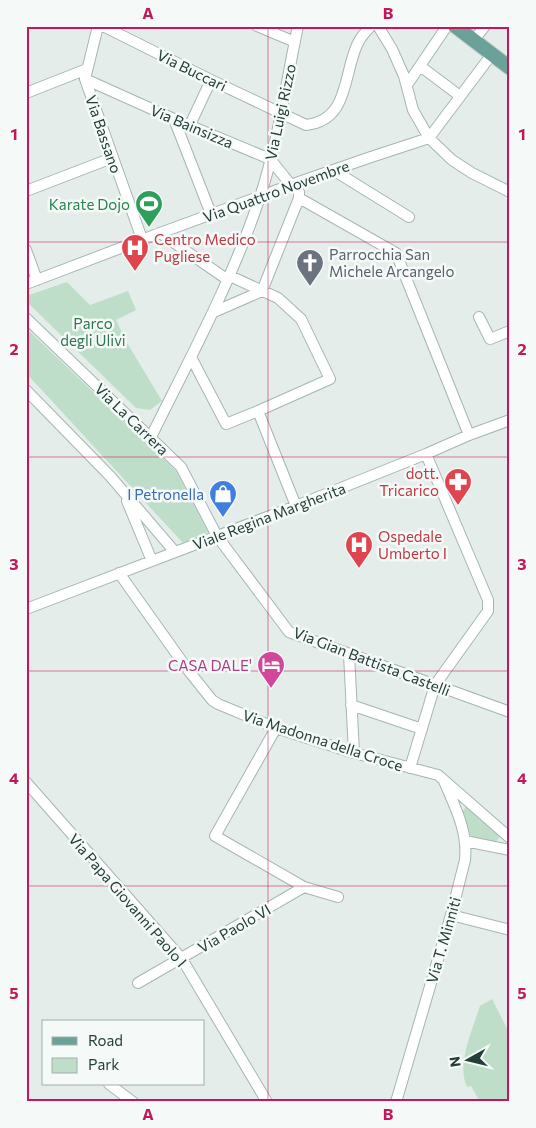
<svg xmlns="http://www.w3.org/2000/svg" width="536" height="1128" font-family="Commissioner,sans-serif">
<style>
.green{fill:#bedec9}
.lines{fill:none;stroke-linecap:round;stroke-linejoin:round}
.minor-casing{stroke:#a7b5b2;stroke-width:12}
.major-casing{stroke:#c2c9c8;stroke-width:16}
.minor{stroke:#fff;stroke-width:10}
.major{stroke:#6aa198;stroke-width:14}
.grid{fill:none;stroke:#c2185b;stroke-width:1;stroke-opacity:0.55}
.labels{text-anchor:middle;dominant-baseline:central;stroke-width:5;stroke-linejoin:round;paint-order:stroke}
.street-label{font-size:15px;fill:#243e3a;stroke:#f5faf8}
.leisure-label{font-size:15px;fill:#27864d;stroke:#f5faf8;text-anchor:end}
.health-label{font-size:15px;fill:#be3a42;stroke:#f5faf8;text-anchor:start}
.worship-label{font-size:15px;fill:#5b616d;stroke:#f5faf8;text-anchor:start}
.park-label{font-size:15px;fill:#2f7450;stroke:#f5faf8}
.shop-label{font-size:15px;fill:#366cbe;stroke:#f5faf8;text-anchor:end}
.hotel-label{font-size:15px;fill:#b23c85;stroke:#f5faf8;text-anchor:end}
.neatline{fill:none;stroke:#c2185b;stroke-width:2}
.grid-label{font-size:16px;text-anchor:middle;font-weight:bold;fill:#c2185b}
</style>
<rect width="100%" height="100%" fill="#e4edea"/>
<!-- green -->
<path class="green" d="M67,282l23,23 38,-14 8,19 -20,10 10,21 36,60 -12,9 -14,-2 -110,-107v-5z
M26,328l150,143 32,61 -25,11 -157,-170z
M466,806l34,31 -6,7c-26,-7 -25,-4 -32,-31z
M492,999l18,35v68h-30l-9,-16 -4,1c-11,-23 6,-58 13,-81z"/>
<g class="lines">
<defs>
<path id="minor" d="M98,26l-13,53 57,160
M103,26l108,54 95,45c43,-5 37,-49 51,-80 3,-7 8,-13 14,-19
M257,26l38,16
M378,26l14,23 12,27 9,34 16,28 23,22 20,13 38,19
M474,40l11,-14
M420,66l40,30
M85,79l89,40 96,40 21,26
M407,85l40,-59
M26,93l61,-24
M174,119l37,95
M190,125l21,-45
M333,170l76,47
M26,191l86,-33
M299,198l97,55 73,182
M160,233l68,47
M26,250l11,30
M230,276l48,22 23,21 29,60 -72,32 38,95
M26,284l134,-51 139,-51 72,-25 58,-19 63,-84
M214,312l48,-21 37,-93v-6
M479,317l11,22 20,-8
M26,318l155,149 36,69 72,96 221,80
M191,357l35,67 32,-13
M26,390l84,86 65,76
M151,437c39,-79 81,-156 109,-240 18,-55 26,-114 38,-171
M127,501l25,60
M119,573l69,97 24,30 6,4 58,24 78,25 84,22 72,63
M26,609l270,-103 130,-52 43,-19 41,-15
M349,654l5,99
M351,705l71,24
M276,728l-61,108 89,51 34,10
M410,768l25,-83 53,-74v-11l-62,-146
M26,782l156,177 85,143
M465,841l45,9
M451,915l59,15
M138,983l166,-96
M109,1084l24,18
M396,1102l55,-187 14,-55c3,-29 -10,-53 -21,-79"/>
<path id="major" d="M455,26l55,42"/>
</defs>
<!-- minor casing -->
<use href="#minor" class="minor-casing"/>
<!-- major casing -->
<use href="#major" class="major-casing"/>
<!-- minor -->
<use href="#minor" class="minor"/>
<!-- major -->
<use href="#major" class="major"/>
</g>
<!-- grid -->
<path class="grid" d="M268,26v1076M26,242h484M26,457h484M26,671h484M26,886h484"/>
<!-- icons -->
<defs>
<symbol id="stadium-pin" viewBox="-11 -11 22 30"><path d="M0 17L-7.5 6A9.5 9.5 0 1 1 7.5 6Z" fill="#2e9e5b" stroke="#f5faf8"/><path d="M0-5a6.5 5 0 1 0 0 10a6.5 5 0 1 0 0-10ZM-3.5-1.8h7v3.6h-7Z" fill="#fff"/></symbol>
<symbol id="hospital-pin" viewBox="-11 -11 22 30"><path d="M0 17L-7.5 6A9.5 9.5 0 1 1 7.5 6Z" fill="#e0444e" stroke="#f5faf8"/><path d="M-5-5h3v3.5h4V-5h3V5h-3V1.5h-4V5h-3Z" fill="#fff"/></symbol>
<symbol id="church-pin" viewBox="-11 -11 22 30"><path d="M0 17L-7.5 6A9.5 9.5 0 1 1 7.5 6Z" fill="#6b7280" stroke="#f5faf8"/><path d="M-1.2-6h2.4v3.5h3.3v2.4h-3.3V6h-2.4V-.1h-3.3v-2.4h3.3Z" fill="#fff"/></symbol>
<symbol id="pharmacy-pin" viewBox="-11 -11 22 30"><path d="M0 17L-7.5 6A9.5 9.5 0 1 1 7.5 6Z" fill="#e0444e" stroke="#f5faf8"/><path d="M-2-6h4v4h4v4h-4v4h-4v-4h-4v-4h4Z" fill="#fff"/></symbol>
<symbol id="shop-pin" viewBox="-11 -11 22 30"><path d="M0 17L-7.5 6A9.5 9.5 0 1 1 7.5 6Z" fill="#3f7fe0" stroke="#f5faf8"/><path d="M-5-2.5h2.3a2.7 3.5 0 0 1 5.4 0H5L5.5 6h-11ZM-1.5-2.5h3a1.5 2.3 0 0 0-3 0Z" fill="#fff"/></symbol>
<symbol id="hotel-pin" viewBox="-11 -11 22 30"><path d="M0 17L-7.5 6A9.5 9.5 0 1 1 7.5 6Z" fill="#d1479c" stroke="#f5faf8"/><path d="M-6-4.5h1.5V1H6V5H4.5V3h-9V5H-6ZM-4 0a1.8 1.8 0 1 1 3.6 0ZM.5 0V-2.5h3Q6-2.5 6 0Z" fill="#fff"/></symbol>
</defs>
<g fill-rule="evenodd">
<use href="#stadium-pin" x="133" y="188" width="32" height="43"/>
<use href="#hospital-pin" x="119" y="232" width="32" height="43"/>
<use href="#church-pin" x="294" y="247" width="32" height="43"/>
<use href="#pharmacy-pin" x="442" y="466" width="32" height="43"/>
<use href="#shop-pin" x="207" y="478" width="32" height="43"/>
<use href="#hospital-pin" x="343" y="529" width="32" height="43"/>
<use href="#hotel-pin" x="255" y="649" width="32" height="43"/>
</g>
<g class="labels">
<!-- street labels -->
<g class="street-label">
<text transform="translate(192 70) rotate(26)">Via Buccari</text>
<text transform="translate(280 112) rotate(-78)">Via Luigi Rizzo</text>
<text transform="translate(192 126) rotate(23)">Via Bainsizza</text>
<text transform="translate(104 134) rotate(71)">Via Bassano</text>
<text transform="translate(276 191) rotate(-20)">Via Quattro Novembre</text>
<text transform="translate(132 419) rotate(44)">Via La Carrera</text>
<text transform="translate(269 516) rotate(-21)">Viale Regina Margherita</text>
<text transform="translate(372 661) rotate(21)">Via Gian Battista Castelli</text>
<text transform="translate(323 740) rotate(18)">Via Madonna della Croce</text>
<text transform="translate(128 900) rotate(49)">Via Papa Giovanni Paolo I</text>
<text transform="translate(234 928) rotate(-30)">Via Paolo VI</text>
<text transform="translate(443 940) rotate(-74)">Via T. Minniti</text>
</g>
<!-- leisure labels -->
<g class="leisure-label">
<text x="130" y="204">Karate Dojo</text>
</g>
<!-- health labels -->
<g class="health-label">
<text x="154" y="239">Centro Medico<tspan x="154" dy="17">Pugliese</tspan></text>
<text x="439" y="473" text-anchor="end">dott.<tspan x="439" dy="17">Tricarico</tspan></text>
<text x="378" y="536">Ospedale<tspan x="378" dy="17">Umberto I</tspan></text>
</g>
<!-- worship labels -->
<g class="worship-label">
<text x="329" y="254">Parrocchia San<tspan x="329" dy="17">Michele Arcangelo</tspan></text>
</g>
<!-- park labels -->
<g class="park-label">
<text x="93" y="323">Parco<tspan x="93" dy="17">degli Ulivi</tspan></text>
</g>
<!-- shop labels -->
<g class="shop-label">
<text x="204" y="494">I Petronella</text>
</g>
<!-- hotel labels -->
<g class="hotel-label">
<text x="252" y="665">CASA DALE'</text>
</g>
</g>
<!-- border -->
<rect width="536" height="1128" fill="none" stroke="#f5faf8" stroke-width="55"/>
<!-- legend -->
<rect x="42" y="1020" width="162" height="65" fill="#f5faf8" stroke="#a1afac"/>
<rect x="52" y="1037" width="25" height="8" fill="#6aa198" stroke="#a1afac"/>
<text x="88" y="1046" font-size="15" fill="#243e3a">Road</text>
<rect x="52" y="1058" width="25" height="15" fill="#bedec9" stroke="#a1afac"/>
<text x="88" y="1070" font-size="15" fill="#243e3a">Park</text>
<!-- north arrow -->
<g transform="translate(468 1060) rotate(262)" stroke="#f5faf8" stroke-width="4" paint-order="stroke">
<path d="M0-4L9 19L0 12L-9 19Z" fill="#243e3a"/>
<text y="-8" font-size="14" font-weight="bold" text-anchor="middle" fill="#243e3a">N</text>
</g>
<rect x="28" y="28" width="480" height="1072" class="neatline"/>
<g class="grid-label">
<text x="148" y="19">A</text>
<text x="388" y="19">B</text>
<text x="14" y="140">1</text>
<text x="522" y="140">1</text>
<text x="14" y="355">2</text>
<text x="522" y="355">2</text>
<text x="14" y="570">3</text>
<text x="522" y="570">3</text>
<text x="14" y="784">4</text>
<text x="522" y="784">4</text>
<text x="14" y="999">5</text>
<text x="522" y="999">5</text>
<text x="148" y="1120">A</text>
<text x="388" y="1120">B</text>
</g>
</svg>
